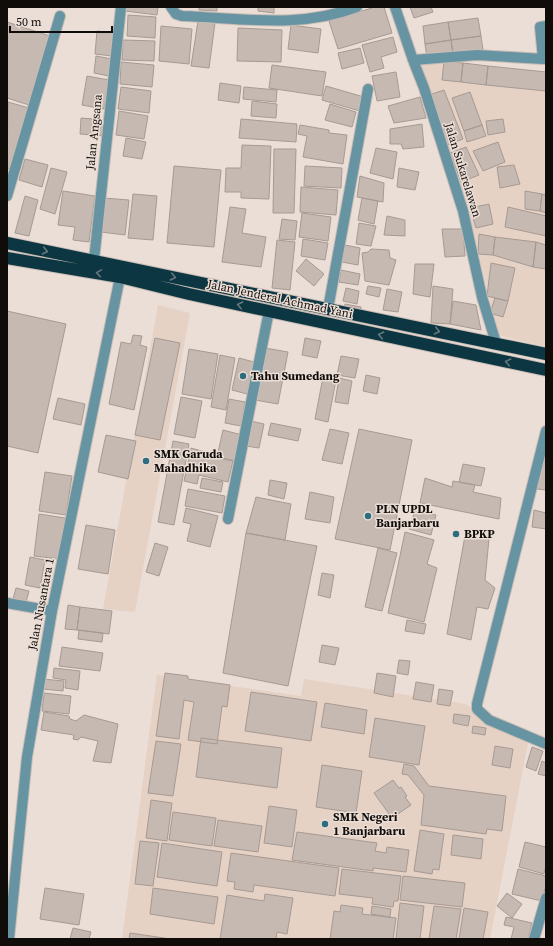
<svg xmlns="http://www.w3.org/2000/svg" width="553" height="946" font-family="'Source Serif 4',serif">
<style>
.built{fill:#e6d1c5}
.building{fill:#c6b9b1;stroke:#a69a93}
.lines{fill:none;stroke-linecap:round;stroke-linejoin:round}
.street-casing{stroke:#c8bcb5;stroke-width:12}
.highway-casing{stroke:#c8bcb5;stroke-width:14}
.street{stroke:#6694a3;stroke-width:10}
.highway{stroke:#0c3641;stroke-width:12}
.oneway{stroke:#65797d}
.poi-dot{fill:#2c6d80;stroke:#ebded6;stroke-width:1.5}
.labels{text-anchor:middle;dominant-baseline:central;stroke-width:3;stroke-linejoin:round;paint-order:stroke}
.street-label{font-size:12px;fill:#100c09;stroke:#ebded6}
.poi-label{font-size:12px;font-weight:bold;fill:#100c09;stroke:#ebded6;text-anchor:start}
</style>
<rect width="100%" height="100%" fill="#ebded6"/>
<!-- built -->
<path class="built" d="M420,62l126,13v272l-48,-12 -24,-102z
M158,305l32,8 -55,299 -32,-3z
M157,675l144,21 3,-17 162,25 62,39 -38,196h-368z"/>
<!-- building -->
<path class="building" d="M126,7h32l-1,8 -32,-4z
M199,7h18v4l-18,-1z
M258,7h16v6l-16,-2z
M375,7h9l8,26 -54,16 -9,-28z
M410,7h21l2,5 -19,6z
M128,15l28,2 -1,21 -28,-2z
M478,18l3,18 -30,4 -3,-18z
M198,21l17,2 -6,45 -18,-2z
M7,22l43,14 -21,69 -22,-7z
M448,22l3,18 -26,4 -2,-18z
M291,25l30,4 -3,24 -30,-4z
M161,26l31,3 -3,35 -30,-3z
M238,28l44,2 -1,32 -44,-1z
M97,31l17,2 -2,23 -17,-2z
M481,36l2,14 -30,4 -2,-14z
M393,37l4,15 -16,5 3,11 -14,4 -8,-27z
M123,40l32,1 -1,20 -32,-1z
M451,40l2,14 -26,4 -2,-14z
M360,48l4,15 -22,6 -4,-16z
M96,56l16,3 -3,17 -15,-3z
M444,61l19,2 -2,19 -19,-2z
M121,62l33,3 -2,22 -32,-3z
M463,63l25,3 -2,19 -25,-3z
M272,65l54,7 -4,24 -53,-8z
M488,66l58,6v19l-60,-6z
M396,72l4,25 -23,4 -5,-25z
M87,76l22,4 -5,29 -22,-4z
M220,83l21,3 -2,17 -21,-3z
M326,86l38,11 -4,14 -38,-11z
M121,87l30,4 -2,22 -31,-4z
M244,87l33,3 -1,12 -33,-3z
M444,90l19,49 -16,6 -18,-50z
M470,92l12,33 -18,6 -12,-33z
M420,97l6,21 -32,5 -6,-17z
M252,101l25,3 -1,14 -25,-2z
M8,102l21,6 -18,61 -4,-1z
M330,104l26,8 -4,15 -27,-7z
M119,111l29,5 -4,23 -28,-4z
M81,118l25,2 -1,16 -25,-2z
M241,119l56,5 -1,18 -57,-4z
M503,119l2,13 -17,3 -2,-14z
M422,124l2,23 -21,2 -2,-5h-11v-15z
M300,125l29,5v3l18,2 -4,29 -40,-7 4,-21 -9,-2z
M482,125l4,11 -19,6 -3,-11z
M126,138l20,4 -4,17 -19,-3z
M498,142l7,20 -22,9 -10,-20z
M242,145l29,1 -2,53 -28,-1v-6h-16l1,-24h15z
M466,147l13,28 -18,7 -11,-29z
M376,148l21,4 -4,27 -23,-6z
M274,149h22l-2,64h-21z
M25,159l23,6 -6,22 -23,-7z
M514,165l6,19 -20,4 -3,-21z
M174,166l47,4 -7,77 -47,-4z
M305,166l37,2 -1,20 -37,-2z
M51,168l16,4 -12,42 -15,-5z
M399,168l20,4 -4,18 -18,-3z
M360,176l24,7 -1,19 -26,-5z
M301,187l37,3 -2,25 -36,-3z
M63,191l32,5 -6,46 -16,-2 2,-13 -17,-2z
M525,191l17,3 -2,17 -15,-2z
M133,194l24,2 -4,44 -25,-2z
M542,194l4,1v18l-6,-2z
M25,196l13,4 -9,36 -14,-3z
M104,198l25,2 -4,35 -24,-3z
M362,198l16,3 -4,23 -16,-4z
M489,204l4,20 -17,4 -6,-20z
M230,207l16,2 -4,24 24,4 -5,30 -39,-5z
M508,207l38,9v20l-41,-9z
M302,213l29,4 -3,24 -29,-4z
M387,216l18,4v16l-21,-1z
M282,219l15,2 -2,19 -16,-1z
M359,223l17,3 -5,20 -15,-2z
M442,229h21l2,27 -20,1z
M479,234l16,3 -2,18 -15,-1z
M495,237l41,5 -3,25 -40,-12z
M303,239l25,4 -3,17 -24,-4z
M277,240l18,2 -5,48 -18,-2z
M536,242l10,3v24l-13,-2z
M345,245l15,3 -2,17 -16,-3z
M371,249l18,1 1,8 6,2 -7,25 -24,-4 -3,-28 6,-1z
M306,259l18,15 -10,12 -18,-15z
M491,263l24,5 -7,33 -21,-5z
M415,264h19l-4,33 -17,-3z
M341,270l19,4 -2,11 -19,-3z
M368,286l13,2 -2,9 -13,-3z
M433,286l20,3 -3,35 -19,-1z
M346,288l13,3 -2,13 -14,-3z
M387,289l15,3 -4,20 -15,-2z
M495,298l13,3 -5,16 -13,-4z
M453,301l23,4 5,25 -31,-6z
M345,304l16,3v6l-17,-3z
M7,311l59,13 -28,129 -31,-7z
M133,335l9,1 -2,9 7,2 -13,63 -25,-6 12,-62 10,2z
M155,338l25,5 -20,97 -25,-5z
M305,338l16,3 -4,17 -15,-3z
M265,348l23,4 -10,52 -23,-4z
M189,349l29,5 -7,45 -29,-5z
M220,355l15,3 -9,52 -15,-3z
M341,356l18,3 -4,19 -18,-3z
M239,358l15,4 -7,32 -15,-4z
M366,375l14,3 -3,16 -14,-3z
M323,377l13,3 -8,42 -13,-3z
M339,378l13,3 -4,23 -13,-2z
M181,397l21,4 -7,37 -21,-4z
M58,398l27,6 -4,21 -28,-6z
M229,399l16,3 -4,24 -16,-3z
M251,421l13,3 -5,24 -13,-2z
M271,423l30,6 -3,12 -30,-6z
M330,429l19,4 -7,31 -20,-4z
M359,429l53,11 -22,110 -55,-11z
M223,430l19,5 -6,26 -19,-4z
M106,435l30,6 -8,38 -30,-7z
M173,441l16,3 -15,81 -16,-3z
M191,448l14,4v3l28,6 -5,21 -29,-7 -2,9 -13,-3z
M542,460l4,1v29l-9,-1z
M463,464l22,4 -4,18 -22,-4z
M45,472l27,4 -6,39 -27,-4z
M202,478l21,4 -2,10 -21,-4z
M425,478l27,9 1,-6 22,4 -2,7 28,6 -2,21 -79,-16z
M270,480l17,3 -3,16 -16,-4z
M188,489l37,7 -3,17 -37,-7z
M310,492l24,5 -4,26 -25,-4z
M256,497l35,7 -6,36 -39,-7z
M186,508l32,8 -8,31 -23,-6 4,-17 -8,-2z
M534,510l12,3v16l-14,-2z
M415,511l21,4 -5,20 -22,-6z
M39,514l26,4 -5,41 -26,-3z
M86,525l29,5 -7,44 -30,-5z
M405,532l29,8 -7,24 10,4 -13,54 -36,-9z
M246,533l71,13 -29,140 -65,-13z
M465,536l24,3 -4,41 10,8 -7,21 -11,-2 -6,33 -24,-6z
M155,543l13,4 -9,29 -13,-4z
M378,548l19,5 -15,58 -17,-4z
M30,557l15,3 -5,28 -15,-3z
M322,573l12,2 -4,23 -12,-3z
M16,588l13,3 -3,11 -13,-3z
M68,605l12,2 -3,23 -12,-1z
M80,607l32,4 -3,23 -32,-4z
M407,620l19,4 -2,10 -19,-3z
M79,630l24,3 -1,9 -24,-3z
M322,645l17,3 -4,17 -16,-3z
M62,647l41,6 -3,18 -41,-5z
M399,660l11,1 -2,14 -11,-2z
M54,668l26,3 -2,19 -13,-2 1,-8 -13,-2z
M165,673l23,3v3l42,6 -3,22 -5,-1 -5,38 -29,-4 6,-38 -10,-2 -5,39 -23,-3z
M377,673l19,3 -3,21 -19,-4z
M43,679l21,2 -1,10 -21,-2z
M416,682l18,3 -3,17 -18,-3z
M439,689l14,2 -3,15 -13,-2z
M251,692l66,10 -6,39 -66,-10z
M44,693l27,3 -2,18 -27,-3z
M325,703l42,7 -3,24 -43,-7z
M44,712l25,4 1,3 6,2 8,-6 34,9 -7,39 -18,-2 5,-20 -17,-4 -3,3 -5,-1 1,-4 -33,-5z
M454,714l16,2 -2,10 -15,-3z
M375,718l50,8 -6,39 -50,-8z
M473,726l13,2 -1,7 -13,-2z
M201,738l81,10 -5,40 -81,-11z
M156,741l25,3 -8,52 -25,-3z
M495,746l18,3 -3,19 -18,-3z
M532,747l11,4 -7,20 -10,-4z
M542,761l4,2v13l-8,-2z
M404,764l10,2 15,20 77,10 -4,35 -15,-2 -1,5 -65,-9 3,-30 -16,-20 -6,-1z
M322,765l40,6 -6,42 -40,-6z
M393,780l6,8 2,-1 6,9 -2,1 6,8 -19,13 -18,-25z
M151,800l21,3 -5,38 -21,-3z
M269,806l28,4 -5,37 -28,-4z
M173,812l43,6 -4,28 -43,-6z
M218,820l44,6 -4,26 -44,-6z
M420,830l24,4 -5,36 -6,-1 -1,5 -18,-3z
M297,832l80,11 -2,8 11,2 1,-6 22,3 -3,22 -33,-4v3l-81,-11z
M453,835l30,4 -2,20 -30,-4z
M140,841l19,2 -6,43 -18,-2z
M525,842l21,5v18l-2,9 -25,-7z
M162,843l60,9 -5,34 -60,-9z
M231,853l108,15 -4,28 -81,-11 -1,7 -19,-3 1,-7 -8,-1z
M342,869l59,7 -3,25h-4l-1,6 -21,-3 1,-6 -34,-4z
M518,869l28,7v9l-4,16 -30,-7z
M403,876l62,7 -3,24 -62,-7z
M45,888l39,6 -5,31 -39,-6z
M153,888l65,9 -4,27 -64,-10z
M507,893l15,11 -10,14 -15,-12z
M265,894l28,4 -6,36 -10,-2 -1,7h-56l7,-44 37,6z
M400,903l24,3 -4,33h-24z
M341,905l22,3 -1,6 34,4 -3,21h-63l4,-28 6,1z
M372,906l19,3 -1,8 -19,-3z
M434,906l27,3 -5,30h-27z
M464,908l24,4 -5,27h-24z
M506,917l26,6 -4,16h-17l3,-12 -10,-2z
M73,928l18,4 -2,7h-19z
M130,933l41,6h-42z"/>
<g class="lines">
<defs>
<path id="street" d="M171,7l5,7 6,2c60,2 117,13 175,-9
M395,7l18,53 11,28 39,123 19,86 14,46
M413,60l64,-5 66,4 -3,-32 6,-1
M7,196l53,-180
M94,260l27,-253
M328,309l40,-220
M546,431l-69,273v5l12,11 57,24
M228,519l41,-208
M7,603l45,8
M9,939l18,-182 25,-146 68,-334
M534,939l12,-41"/>
<path id="highway" d="M7,243l539,111
M7,258l113,19 69,17 357,76"/>
</defs>
<!-- street casing -->
<use href="#street" class="street-casing"/>
<!-- highway casing -->
<use href="#highway" class="highway-casing"/>
<!-- street -->
<use href="#street" class="street"/>
<!-- highway -->
<use href="#highway" class="highway"/>
</g>
<!-- one-way arrows -->
<defs><path id="oneway-chevron" d="M-2-3.5L2.5 0L-2 3.5" fill="none" stroke-width="1.6" stroke-linecap="round" stroke-linejoin="round"/></defs>
<g class="oneway">
<use href="#oneway-chevron" transform="translate(45 251) rotate(12)"/>
<use href="#oneway-chevron" transform="translate(99 273) rotate(-171)"/>
<use href="#oneway-chevron" transform="translate(173 277) rotate(12)"/>
<use href="#oneway-chevron" transform="translate(240 305) rotate(-168)"/>
<use href="#oneway-chevron" transform="translate(437 331) rotate(12)"/>
<use href="#oneway-chevron" transform="translate(381 335) rotate(-168)"/>
<use href="#oneway-chevron" transform="translate(508 362) rotate(-168)"/>
</g>
<!-- markers -->
<g class="poi-dot">
<circle cx="243" cy="376" r="4"/>
<circle cx="146" cy="461" r="4"/>
<circle cx="368" cy="516" r="4"/>
<circle cx="456" cy="534" r="4"/>
<circle cx="325" cy="824" r="4"/>
</g>
<g class="labels">
<!-- street labels -->
<g class="street-label">
<text transform="translate(94 132) rotate(-84)">Jalan Angsana</text>
<text transform="translate(463 170) rotate(73)">Jalan Sukarelawan</text>
<text transform="translate(280 299) rotate(12)">Jalan Jenderal Achmad Yani</text>
<text transform="translate(41 604) rotate(-79)">Jalan Nusantara 1</text>
</g>
<!-- poi labels -->
<g class="poi-label">
<text x="251" y="376">Tahu Sumedang</text>
<text x="154" y="454">SMK Garuda<tspan x="154" dy="14">Mahadhika</tspan></text>
<text x="376" y="509">PLN UPDL<tspan x="376" dy="14">Banjarbaru</tspan></text>
<text x="464" y="534">BPKP</text>
<text x="333" y="817">SMK Negeri<tspan x="333" dy="14">1 Banjarbaru</tspan></text>
</g>
</g>
<!-- border -->
<rect width="553" height="946" fill="none" stroke="#100c09" stroke-width="16"/>
<!-- scale -->
<path d="M10 26v6h102v-6" fill="none" stroke="#100c09" stroke-width="2"/>
<text x="16" y="26" font-size="12" fill="#100c09" stroke="#ebded6" stroke-width="3" paint-order="stroke">50 m</text>
</svg>
